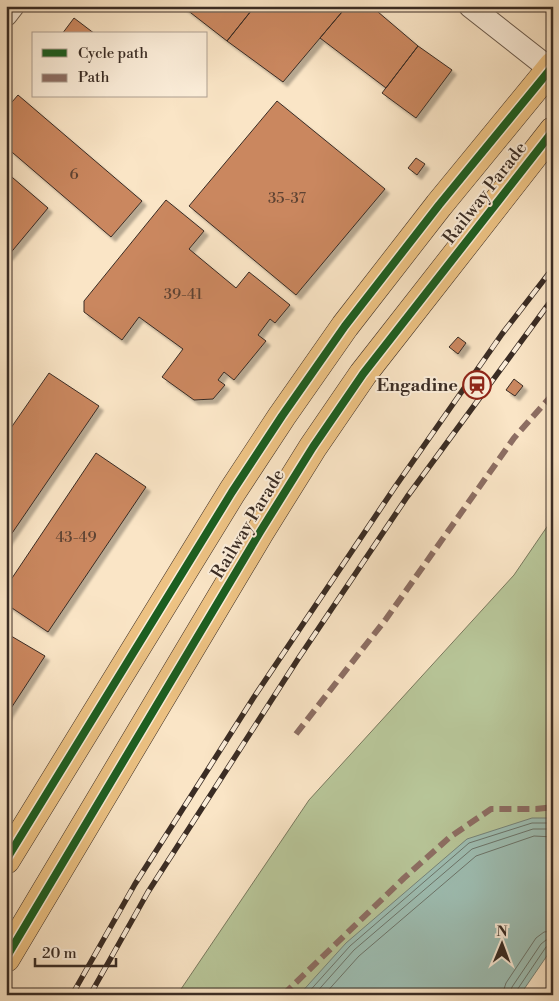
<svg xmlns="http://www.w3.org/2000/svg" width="559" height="1001" font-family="'Libre Bodoni',serif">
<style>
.green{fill:#b8c699;stroke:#79795e}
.water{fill:#9ebfb4;stroke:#76847a}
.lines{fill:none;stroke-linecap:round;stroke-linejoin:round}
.shore{stroke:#6c766c;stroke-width:1}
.building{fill:#ca875f;stroke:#3a2c24;filter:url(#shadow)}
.minor-casing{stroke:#6a5a4c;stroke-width:24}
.trunk-casing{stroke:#3a2c24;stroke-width:29}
.minor{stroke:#fceeda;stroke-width:22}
.trunk{stroke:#edc283;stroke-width:28}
.rail-casing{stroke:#3a2c24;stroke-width:5.5}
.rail{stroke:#fceeda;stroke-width:4;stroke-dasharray:11;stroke-linecap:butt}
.quiet{stroke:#8d6e63;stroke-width:6;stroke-dasharray:12 6;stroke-linecap:butt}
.cycleway-casing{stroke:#fceeda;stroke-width:11}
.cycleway{stroke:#1b5e20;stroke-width:8}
.labels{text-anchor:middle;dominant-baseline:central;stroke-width:4;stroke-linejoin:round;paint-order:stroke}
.number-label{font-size:15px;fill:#5e4333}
.street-label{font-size:18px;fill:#3a2c24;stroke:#fceeda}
.poi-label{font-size:18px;font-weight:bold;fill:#3a2c24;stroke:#fceeda;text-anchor:end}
</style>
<defs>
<filter id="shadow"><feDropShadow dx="4.5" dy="4.5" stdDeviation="1" flood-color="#0004"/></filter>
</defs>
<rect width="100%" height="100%" fill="#fae5c6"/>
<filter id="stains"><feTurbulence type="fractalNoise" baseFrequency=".004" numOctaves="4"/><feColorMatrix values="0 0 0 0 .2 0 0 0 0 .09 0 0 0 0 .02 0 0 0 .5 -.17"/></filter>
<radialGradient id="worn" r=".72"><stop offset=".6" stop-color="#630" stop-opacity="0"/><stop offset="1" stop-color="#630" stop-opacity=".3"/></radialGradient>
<!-- green -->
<path class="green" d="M553,518v302l-242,175h-134l132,-195 205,-225z"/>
<!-- water -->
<path class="water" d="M532,818h21v129l-33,48h-221l47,-52 121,-104z"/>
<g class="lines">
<!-- shore -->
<path class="shore" d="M306,995l44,-49 119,-103 63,-20h21
M314,995l40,-45 118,-101 61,-20h20
M324,995l35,-39 117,-100 58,-20 19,1
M502,995l4,-12 30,-45 8,-6 9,-1
M510,995l2,-8 29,-43 5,-4 7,-1
M516,995l1,-5 29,-43 7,-2"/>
</g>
<!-- building -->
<path class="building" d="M182,6h73l-28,35z
M255,6h92l-64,76 -56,-41z
M347,6h24l47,40 -32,42 -66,-50z
M74,18l21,16h-33z
M418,46l34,24 -36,48 -34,-25z
M18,95l124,106 -31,36 -105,-90v-38z
M277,101l108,88 -89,106 -107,-89z
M416,158l9,6 -8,11 -9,-7z
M6,172l42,36 -40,48 -2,-1z
M166,200l38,31 -15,18 47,39 13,-16 41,33 -15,18 -5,-4 -12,16 8,6 -32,39 -10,-8 -6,8 7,5 -12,14 -19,1 -32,-23 21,-28 -44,-32 -17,23 -38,-28v-11z
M458,337l8,6 -8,11 -9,-7z
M49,373l50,33 -93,136v-107z
M514,379l9,7 -8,10 -9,-6z
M96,453l50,34 -98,145 -42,-28v-17z
M6,633l39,23 -39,60z"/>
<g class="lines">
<defs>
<path id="minor" d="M470,6l80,63
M6,15l7,-9"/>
<path id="trunk" d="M6,860l226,-368 50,-76 63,-90 94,-121 114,-139
M6,958l254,-426 53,-85 50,-73 190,-243"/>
</defs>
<!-- minor casing -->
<use href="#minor" class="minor-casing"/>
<!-- trunk casing -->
<use href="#trunk" class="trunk-casing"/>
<!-- minor -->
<use href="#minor" class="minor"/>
<!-- trunk -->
<use href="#trunk" class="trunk"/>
<defs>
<path id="rail" d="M72,995l63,-111 119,-187 141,-210 107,-153 51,-66
M90,995l58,-103 150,-233 109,-162 146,-199"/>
</defs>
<!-- rail casing -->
<use href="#rail" class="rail-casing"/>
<!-- rail -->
<use href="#rail" class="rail"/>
<!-- quiet -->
<path class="quiet" d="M296,734l90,-115 128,-181 39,-44
M283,995l121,-117 46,-41 41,-28h45l17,-2"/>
<defs>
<path id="cycleway" d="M6,860l226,-368 50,-76 63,-90 94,-121 114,-139
M6,958l254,-426 53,-85 50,-73 190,-243"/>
</defs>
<!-- cycleway casing -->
<use href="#cycleway" class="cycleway-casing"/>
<!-- cycleway -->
<use href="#cycleway" class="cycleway"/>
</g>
<!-- icons -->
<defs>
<symbol id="station-ring" viewBox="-11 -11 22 22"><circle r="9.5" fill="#fceeda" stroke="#8f2418" stroke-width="1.5"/><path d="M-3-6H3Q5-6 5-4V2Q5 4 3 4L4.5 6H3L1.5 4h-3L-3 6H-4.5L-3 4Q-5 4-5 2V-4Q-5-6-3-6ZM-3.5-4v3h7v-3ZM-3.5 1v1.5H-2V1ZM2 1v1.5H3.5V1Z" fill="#8f2418"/></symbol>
</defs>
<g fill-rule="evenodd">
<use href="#station-ring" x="461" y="369" width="32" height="32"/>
</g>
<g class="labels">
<!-- number labels -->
<g class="number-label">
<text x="74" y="174">6</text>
<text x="287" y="198">35-37</text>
<text x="183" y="294">39-41</text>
<text x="76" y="537">43-49</text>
</g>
<!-- street labels -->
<g class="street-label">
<text transform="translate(485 193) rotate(-52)">Railway Parade</text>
<text transform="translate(248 524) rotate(-59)">Railway Parade</text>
</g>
<!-- poi labels -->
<g class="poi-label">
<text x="458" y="385">Engadine</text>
</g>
</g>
<!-- margin -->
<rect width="559" height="1001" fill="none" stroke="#fae5c6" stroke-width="25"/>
<rect x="8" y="8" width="544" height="986" fill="none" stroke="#3a2c24" stroke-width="2.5"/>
<rect x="12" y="12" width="534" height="976" fill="none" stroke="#3a2c24"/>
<!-- legend -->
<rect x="32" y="32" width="175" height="65" fill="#fceeda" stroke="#aea091"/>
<rect x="42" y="49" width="25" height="8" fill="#1b5e20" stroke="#aea091"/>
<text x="78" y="58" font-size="15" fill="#3a2c24">Cycle path</text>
<rect x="42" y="74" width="25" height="8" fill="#8d6e63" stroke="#aea091"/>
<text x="78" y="82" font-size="15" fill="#3a2c24">Path</text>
<!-- north arrow -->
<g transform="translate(502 944) rotate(1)" stroke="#fceeda" stroke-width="4" paint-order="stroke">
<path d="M0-4L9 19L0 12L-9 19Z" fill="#3a2c24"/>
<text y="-8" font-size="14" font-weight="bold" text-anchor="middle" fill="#3a2c24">N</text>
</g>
<!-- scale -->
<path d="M35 958v8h81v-8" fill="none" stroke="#3a2c24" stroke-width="2.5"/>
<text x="42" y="958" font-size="15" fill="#3a2c24" stroke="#fceeda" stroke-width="4" paint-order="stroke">20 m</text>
<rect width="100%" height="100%" filter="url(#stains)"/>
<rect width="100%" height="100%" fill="url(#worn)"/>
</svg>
